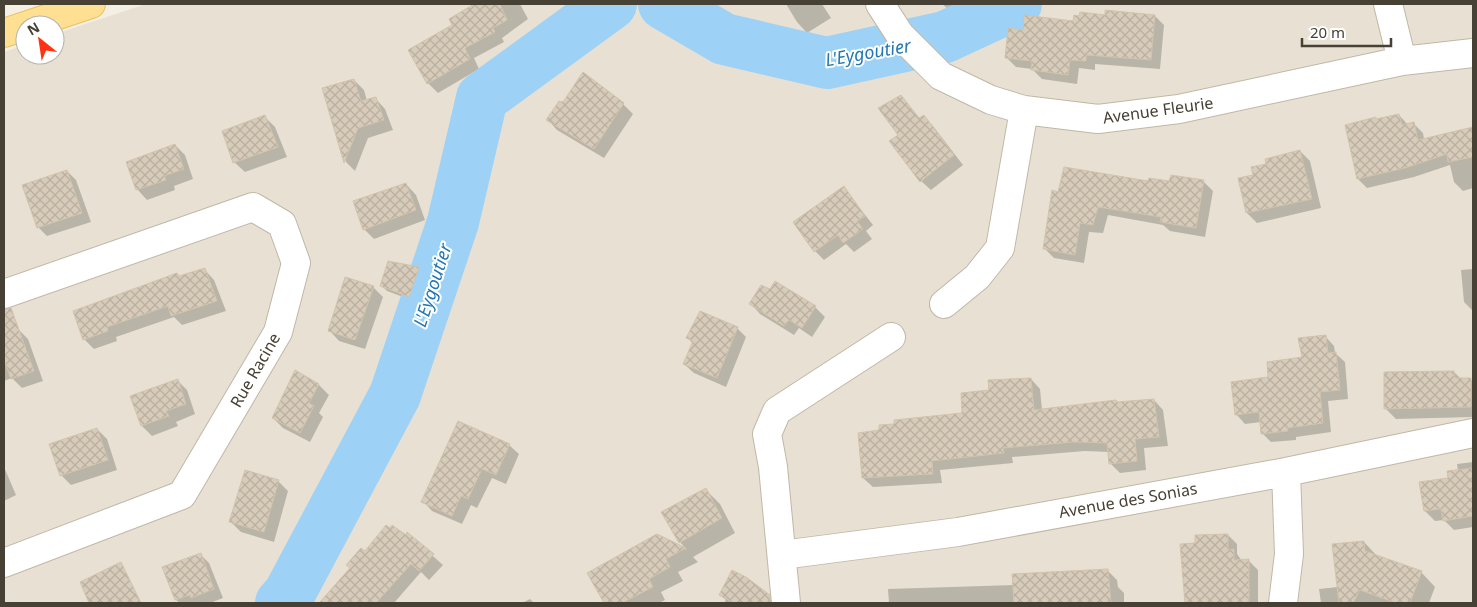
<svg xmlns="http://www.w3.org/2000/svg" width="1477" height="607" font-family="'Noto Sans',sans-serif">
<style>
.residential{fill:#e8e1d3}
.shadow{fill:#0003}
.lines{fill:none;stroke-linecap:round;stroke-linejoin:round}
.river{stroke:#9dd2f6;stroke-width:52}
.building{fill:url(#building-cross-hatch);stroke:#d2c3ac}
.minor-casing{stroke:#c0b7a7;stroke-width:30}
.primary-casing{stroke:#edc05a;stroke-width:30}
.minor{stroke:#fff;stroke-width:28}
.primary{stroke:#ffe093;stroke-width:28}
.labels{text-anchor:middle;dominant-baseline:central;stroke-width:4;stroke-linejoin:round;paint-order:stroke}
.street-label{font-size:16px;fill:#474034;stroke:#fff}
.water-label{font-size:18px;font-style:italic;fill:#2478b2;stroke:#fff}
</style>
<defs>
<pattern id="building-cross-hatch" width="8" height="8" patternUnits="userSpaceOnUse" patternTransform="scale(1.25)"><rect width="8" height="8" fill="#d7cbba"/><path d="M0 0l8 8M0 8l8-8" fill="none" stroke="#baafa0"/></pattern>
</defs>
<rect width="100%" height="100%" fill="#f4efe5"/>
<!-- residential -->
<path class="residential" d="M146,4h1327v599h-1469v-551l21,-7v10h30v-21z"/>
<!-- shadow -->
<path class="shadow" d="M481,4h39l8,15 -26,19 2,4 -30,16 5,11 -41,24 -10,-10 25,-57 -3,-7z
M786,4h36l9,14 -24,15 -10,-11z
M942,4h16l-10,5z
M1155,16l9,9 -4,44 -65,-5v6l-16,-2 -2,16 -35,-5 -10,-10 -16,-2 -10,-10 18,-25 51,-10z
M354,80l10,10 3,11 8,-3 10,11 8,21 -25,8 -13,33 -9,-9 -22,-73z
M901,96l19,23 4,-2 9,9 30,39 -32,25 -10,-9 -21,-46z
M623,104l10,10 -29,44 -47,-28 -9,-10z
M1399,115l9,10 6,-1 9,9 1,6 49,-11v60l-10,3 -9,-9 -4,-17 -36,12 -47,11 -9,-9 -11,-53z
M265,117l10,10 12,30 -42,15 -11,-10z
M175,145l10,10 8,24 -19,7 1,4 -28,10 -10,-11z
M1300,151l10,10 11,47 -64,15 -10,-10 -8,-34 16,-3 13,-11z
M67,171l9,9 15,42 -44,14 -9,-9z
M1203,181l10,10 -8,46 -35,-6 -7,-6 -55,-10 -5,18 -14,-1 -5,31 -30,-5 -10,-10 15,-55 90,-11z
M406,184l10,11 9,25 -51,19 -10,-10z
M844,188l29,37 -7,6 6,8 -18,13 -8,-8 -22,16 -9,-9z
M418,268l5,5 -9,28 -27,-10 -5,-5z
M204,269l10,11 12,31 -44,14 -8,-8 -58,20 1,4 -23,8 -10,-10 96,-61z
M1473,269v42l-9,-9 -3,-32z
M775,283l40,24 10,10 -13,20 -13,-9 -5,7 -34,-21 -9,-10 19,-13z
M373,287l10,10 -18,52 -26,-8 -10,-11z
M737,328l9,9 -20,50 -32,-14 -10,-9 9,-20 -5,-6z
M18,329l10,10 15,42 -21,7 -10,-10 -8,3v-47z
M1325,336l9,10 1,7 10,9 3,37 -20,2 3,31 -35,5v3l-25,2 -9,-9 -1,-11 -16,2 -9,-10 33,-36 34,-20z
M1454,372l7,7h9l3,3v35l-77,2 -11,-11z
M1031,379l9,10 2,21 112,-10 9,10 5,36 -24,2 2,22 -26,3 -10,-10 -1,-11 -24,-1 -73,6 1,6 -73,7 2,13 -69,4 -10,-9 101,-64 27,-23z
M177,380l10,10 8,24 -19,8 2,4 -26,10 -10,-10z
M318,384l11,11 -10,18 4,4 -13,25 -27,-14 -10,-10z
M97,429l10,10 10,31 -46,15 -10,-10z
M509,445l10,9 -13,30 -14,-6 -15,30 -6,-3 -9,19 -30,-13 -9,-10z
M1473,462v65l-19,3 -10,-10 -9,1 -10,-10 33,-40 -1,-7z
M4,467l12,28 -12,6z
M278,481l10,10 -14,51 -33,-10 -10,-10z
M706,490l14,14 15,29 -42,24 5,5 -20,10 5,9 -22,11 4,8 -6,3h-54l-16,-30 69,-37 29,14 -7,-8z
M408,534l35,31 -14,15 -8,-8 -27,31h-73l44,-51 42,-15z
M1228,535l9,9v10l5,7h7l9,9v33h-73v-32l-3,-4v-21l14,-1z
M1364,542l14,15 43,15 14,15 -6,16h-108l-2,-14 19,-2z
M200,554l9,9 14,35 -13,5h-30l-4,-3z
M1108,571l9,9 1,7 6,6v10h-235l-1,-14 126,-4z
M763,591l10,12h-49l2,-3 -6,-5z
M530,599l4,4h-12z"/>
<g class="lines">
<!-- river -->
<path class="river" d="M664,4l60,35 103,24 118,-26 71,-33
M281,603l8,-9 106,-199 58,-173 29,-124 129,-94"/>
</g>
<!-- building -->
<path class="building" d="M474,4h26l7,16 -14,8 2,4 -30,16 5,11 -43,25 -19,-34 44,-25 -3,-6z
M1105,10l50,5 -4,45 -65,-5v6l-16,-1 -2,15 -37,-5 1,-9 -27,-3 3,-30 15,2 1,-15 49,6 1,-6 5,1 1,-4 25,3z
M583,72l41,31 -30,46 -48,-29 13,-19 4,1z
M354,79l7,22 15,-4 8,23 -26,8 -14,35 -22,-75z
M901,95l18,23 5,-3 30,40 -34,27 -31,-41 9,-6 -20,-27z
M1399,114l3,11 12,-3 4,18 55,-13v30l-25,5 -1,-8 -42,14 -48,11 -12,-54 31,-8v2z
M265,115l13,32 -45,16 -11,-32z
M175,144l9,25 -20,7 2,4 -30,10 -10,-28z
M1300,150l12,49 -66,14 -8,-35 15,-3 -2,-8 15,-3 -1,-5z
M1064,167l84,14 1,-3 20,3 2,-6 33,5 -8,48 -36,-6 1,-5 -63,-10 -5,18 -13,-2 -5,32 -32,-6 9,-59 6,2z
M67,170l15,43 -45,15 -15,-43z
M406,183l10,27 -53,20 -10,-29z
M844,186l21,30 -8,5 6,8 -20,14 -5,-8 -24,17 -21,-30z
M388,261l31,6 -10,30 -29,-11z
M205,268l12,33 -46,15 -3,-10 -61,21 1,4 -25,9 -10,-29 104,-38 2,3z
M345,277l29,9 -19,54 -27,-9z
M775,281l41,25 -14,22 -13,-8 -5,6 -35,-22 12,-19 9,4z
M11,308l23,63 -23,8 -7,-19v-51z
M700,311l38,16 -21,51 -34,-14 10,-23 -7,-3z
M1326,335l2,18 8,-1 4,38 -20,2 3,31 -36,5 1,3 -27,3 -2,-22 -24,3 -4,-33 37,-5 -1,-15 35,-5 -4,-19z
M295,370l24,14 -10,19 5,3 -14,27 -28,-15z
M1454,371l1,7h16v29l-87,2v-37z
M1031,378l3,32 82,-10 1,2 37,-3 5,38 -24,2 2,22 -28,3 -2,-21 -33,-1 -71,6 1,5 -72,8 1,13 -71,4 -4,-45 21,-3v-5l15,-1v-4l68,-7 -1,-20 28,-3 -1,-10z
M178,379l8,25 -20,7 3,5 -28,10 -11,-30z
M458,421l52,23 -14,31 -14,-6 -14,30 -7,-3 -9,20 -31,-14z
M97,428l11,32 -48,16 -11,-32z
M1473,468v48l-30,5 -2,-12 -17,2 -5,-29 29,-4 -1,-7z
M245,470l34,10 -15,52 -35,-10z
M706,488l16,30 -43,25 -18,-31z
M386,525l4,3 2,-3 14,10 1,-3 27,22 -15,17 -8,-7 -35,39h-57l31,-35 -4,-3 15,-17 4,3z
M657,534l29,14 -20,11 4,8 -21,12 4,8 -31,16h-18l-17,-30z
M1228,534v16l6,-1v11l15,-1v44h-64l-5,-59 15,-1v-8z
M1364,541l1,10 57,20 -12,32h-14l-36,-13 -7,13h-14l-7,-59z
M201,553l13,36 -23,9 -1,-3 -15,5 -13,-33z
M121,562l20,41h-52l-9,-21z
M1108,569l3,34h-97l-2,-29z
M732,570l14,7 24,18v8h-36l-15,-8z"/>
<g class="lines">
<defs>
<path id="minor" d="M880,4l20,31 41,41 50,24 33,10 74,9 81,-10 223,-48 71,-8
M1388,4l14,57
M4,294l249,-87 29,17 14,39 -18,69 -96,163 -178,68
M944,304l33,-27 23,-29 24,-138
M782,555l176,-23 328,-60 187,-39
M786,603l-13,-136 -6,-33 10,-23 114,-74
M1283,603l6,-49 -3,-82"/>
<path id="primary" d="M28,25l63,-21
M4,33l21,-7"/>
</defs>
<!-- minor casing -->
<use href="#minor" class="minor-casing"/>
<!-- primary casing -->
<use href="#primary" class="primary-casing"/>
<!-- minor -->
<use href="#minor" class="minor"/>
<!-- primary -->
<use href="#primary" class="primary"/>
</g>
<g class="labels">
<!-- street labels -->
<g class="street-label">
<text transform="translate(1158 110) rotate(-8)">Avenue Fleurie</text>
<text transform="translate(255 370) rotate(-60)">Rue Racine</text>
<text transform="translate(1128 500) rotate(-10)">Avenue des Sonias</text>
</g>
<!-- water labels -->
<g class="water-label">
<text transform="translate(868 52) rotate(-10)">L'Eygoutier</text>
<text transform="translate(432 285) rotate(-72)">L'Eygoutier</text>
</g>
</g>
<!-- border -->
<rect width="1477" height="607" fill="none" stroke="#474034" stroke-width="10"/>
<!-- north arrow -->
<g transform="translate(40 40) rotate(330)"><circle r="24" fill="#ffffff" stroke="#b5b3ae"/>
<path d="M0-4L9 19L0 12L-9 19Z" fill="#ff3311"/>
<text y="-8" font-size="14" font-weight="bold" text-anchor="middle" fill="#474034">N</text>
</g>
<!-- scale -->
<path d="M1302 38v8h89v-8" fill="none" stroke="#474034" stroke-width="2.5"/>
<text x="1310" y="38" font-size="15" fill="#474034" stroke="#ffffff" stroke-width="4" paint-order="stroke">20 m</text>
</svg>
